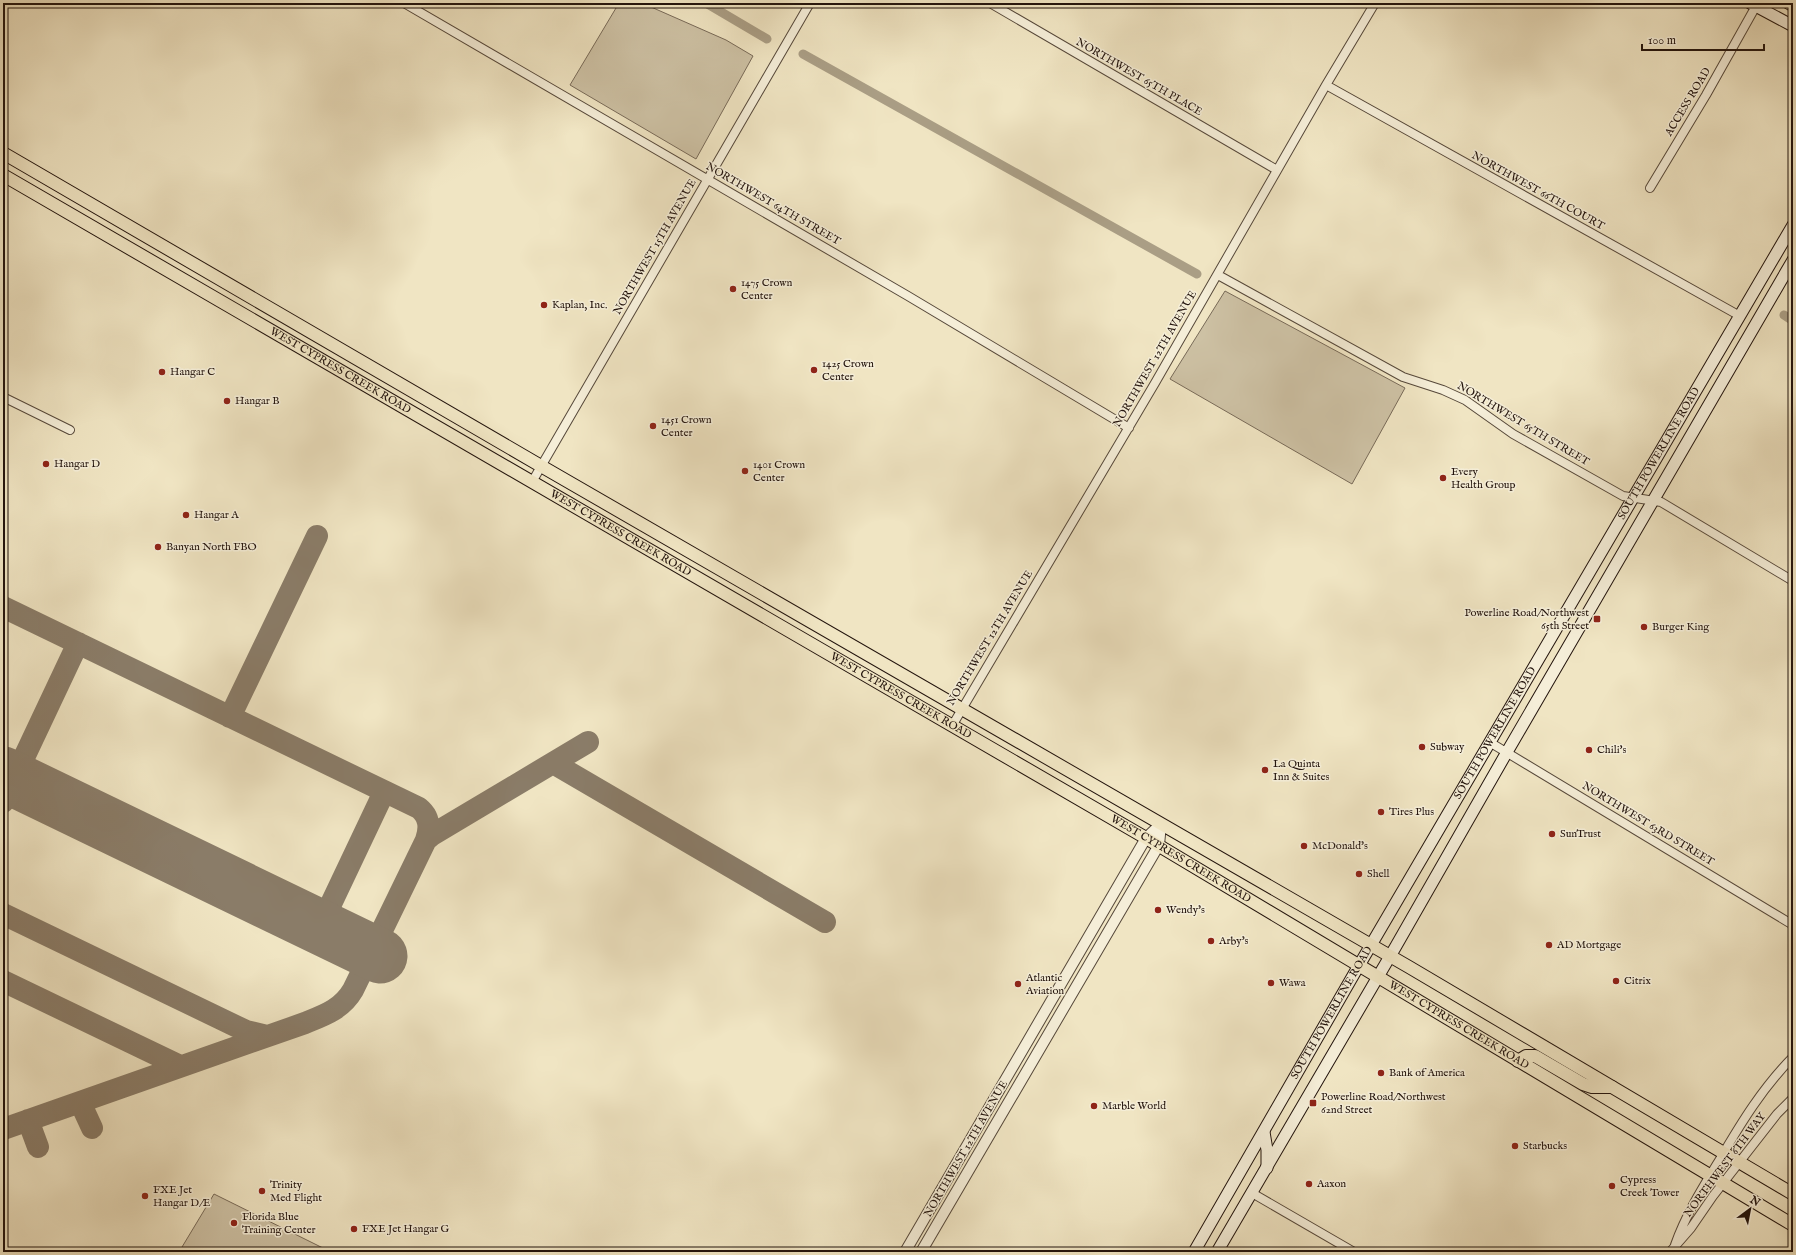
<svg xmlns="http://www.w3.org/2000/svg" width="1796" height="1255" font-family="'IM FELL English',serif">
<style>
.green{fill:#cdc1a4;stroke:#786a58}
.lines{fill:none;stroke-linecap:round;stroke-linejoin:round}
.canal{stroke:#aa9e85;stroke-width:9}
.taxiway{stroke:#8a7c68;stroke-width:22}
.runway{stroke:#8a7c68;stroke-width:55}
.minor-casing{stroke:#56483a;stroke-width:10}
.tertiary-casing{stroke:#56483a;stroke-width:12}
.secondary-casing{stroke:#23140d;stroke-width:13}
.primary-casing{stroke:#23140d;stroke-width:14}
.minor{stroke:#f5eed8;stroke-width:8}
.tertiary{stroke:#f5eed8;stroke-width:10}
.secondary{stroke:#f5eed8;stroke-width:11}
.primary{stroke:#f0e5c3;stroke-width:12}
.poi-dot{fill:#8f2418;stroke:#f5eed8;stroke-width:1.5}
.labels{text-anchor:middle;dominant-baseline:central;stroke-width:3;stroke-linejoin:round;paint-order:stroke}
.street-label{font-size:11px;fill:#23140d;stroke:#f5eed8}
.poi-label{font-size:11px;fill:#23140d;stroke:#f5eed8;text-anchor:start}
</style>
<rect width="100%" height="100%" fill="#f0e5c3"/>
<filter id="stains"><feTurbulence type="fractalNoise" baseFrequency=".005" numOctaves="4"/><feColorMatrix values="0 0 0 0 .2 0 0 0 0 .09 0 0 0 0 .02 0 0 0 .5 -.17"/></filter>
<radialGradient id="worn" r=".72"><stop offset=".6" stop-color="#630" stop-opacity="0"/><stop offset="1" stop-color="#630" stop-opacity=".3"/></radialGradient>
<!-- green -->
<path class="green" d="M619,3h23l84,37 27,16 -57,103 -126,-74z
M1225,291l180,97 -53,96 -182,-105z
M214,1194l117,58h-152z"/>
<g class="lines">
<!-- canal -->
<path class="canal" d="M706,3l61,36
M803,54l394,220
M1784,315l9,6"/>
<!-- taxiway -->
<path class="taxiway" d="M3,607l416,201c11,9 11,20 7,32l-73,150c-11,19 -28,25 -48,33l-302,106
M230,717l87,-181
M553,763l272,159
M3,802l75,-159
M426,840l6,-5 156,-93
M3,914l243,117 21,5
M320,927l64,-135
M3,981l177,85
M80,1102l12,26
M28,1120l10,27"/>
<!-- runway -->
<path class="runway" d="M3,774l377,182"/>
<defs>
<path id="minor" d="M404,3l504,293 221,132
M990,3l287,167
M1326,85l414,231
M1650,188l56,-93 50,-89
M1218,275l185,102 40,13 22,10 48,34 110,62 38,6 132,79
M3,397l67,33
M532,482l278,-479
M952,726l203,-343 171,-298 49,-82
M1491,743l302,182
M1252,1193l102,59
M1675,1245c11,-31 28,-58 45,-86 21,-36 43,-72 73,-102
M1670,1252l21,-24 22,-32 64,-82 16,-16"/>
<path id="tertiary" d="M905,1252l241,-414 15,-14
M921,1252l238,-407 2,-21"/>
<g id="secondary">
<path d="M1750,3l43,23"/>
<path d="M1788,3l5,3"/>
<path d="M1264,1132l3,18v18"/>
<path id="s1" d="M1194,1252l160,-278 439,-749"/>
<path d="M1217,1252l179,-306 111,-194 286,-492"/>
</g>
<g id="primary">
<path d="M3,153l538,313 868,501 384,227"/>
<path id="s2" d="M3,175l1143,663 647,387"/>
<path d="M1518,1061l8,-5h9l48,28 9,3h20"/>
</g>
</defs>
<!-- minor casing -->
<use href="#minor" class="minor-casing"/>
<!-- tertiary casing -->
<use href="#tertiary" class="tertiary-casing"/>
<!-- secondary casing -->
<use href="#secondary" class="secondary-casing"/>
<!-- primary casing -->
<use href="#primary" class="primary-casing"/>
<!-- minor -->
<use href="#minor" class="minor"/>
<!-- tertiary -->
<use href="#tertiary" class="tertiary"/>
<!-- secondary -->
<use href="#secondary" class="secondary"/>
<!-- primary -->
<use href="#primary" class="primary"/>
</g>
<!-- markers -->
<g class="poi-dot">
<circle cx="733" cy="289" r="4"/>
<circle cx="544" cy="305" r="4"/>
<circle cx="814" cy="370" r="4"/>
<circle cx="162" cy="372" r="4"/>
<circle cx="227" cy="401" r="4"/>
<circle cx="653" cy="426" r="4"/>
<circle cx="46" cy="464" r="4"/>
<circle cx="745" cy="471" r="4"/>
<circle cx="1443" cy="478" r="4"/>
<circle cx="186" cy="515" r="4"/>
<circle cx="158" cy="547" r="4"/>
<rect x="1593" y="615" width="8" height="8" rx="2"/>
<circle cx="1644" cy="627" r="4"/>
<circle cx="1422" cy="747" r="4"/>
<circle cx="1589" cy="750" r="4"/>
<circle cx="1265" cy="770" r="4"/>
<circle cx="1381" cy="812" r="4"/>
<circle cx="1552" cy="834" r="4"/>
<circle cx="1304" cy="846" r="4"/>
<circle cx="1359" cy="874" r="4"/>
<circle cx="1158" cy="910" r="4"/>
<circle cx="1211" cy="941" r="4"/>
<circle cx="1549" cy="945" r="4"/>
<circle cx="1616" cy="981" r="4"/>
<circle cx="1271" cy="983" r="4"/>
<circle cx="1018" cy="984" r="4"/>
<circle cx="1381" cy="1073" r="4"/>
<rect x="1309" y="1099" width="8" height="8" rx="2"/>
<circle cx="1094" cy="1106" r="4"/>
<circle cx="1515" cy="1146" r="4"/>
<circle cx="1309" cy="1184" r="4"/>
<circle cx="1612" cy="1186" r="4"/>
<circle cx="262" cy="1191" r="4"/>
<circle cx="145" cy="1196" r="4"/>
<circle cx="234" cy="1223" r="4"/>
<circle cx="354" cy="1229" r="4"/>
</g>
<g class="labels">
<!-- street labels -->
<g class="street-label">
<text transform="translate(1139 77) rotate(30)">NORTHWEST 65TH PLACE</text>
<text transform="translate(1688 102) rotate(-59)">ACCESS ROAD</text>
<text transform="translate(1538 191) rotate(29)">NORTHWEST 66TH COURT</text>
<text transform="translate(773 204) rotate(30)">NORTHWEST 64TH STREET</text>
<text transform="translate(655 247) rotate(-60)">NORTHWEST 15TH AVENUE</text>
<text transform="translate(1155 359) rotate(-60)">NORTHWEST 12TH AVENUE</text>
<text stroke="none"><textPath href="#s2" startOffset="390">WEST CYPRESS CREEK ROAD</textPath></text>
<text transform="translate(1523 424) rotate(31)">NORTHWEST 65TH STREET</text>
<text stroke="none"><textPath href="#s1" startOffset="924">SOUTH POWERLINE ROAD</textPath></text>
<text stroke="none"><textPath href="#s2" startOffset="714">WEST CYPRESS CREEK ROAD</textPath></text>
<text transform="translate(990 638) rotate(-59)">NORTHWEST 12TH AVENUE</text>
<text stroke="none"><textPath href="#s2" startOffset="1038">WEST CYPRESS CREEK ROAD</textPath></text>
<text stroke="none"><textPath href="#s1" startOffset="600">SOUTH POWERLINE ROAD</textPath></text>
<text transform="translate(1648 824) rotate(31)">NORTHWEST 63RD STREET</text>
<text stroke="none"><textPath href="#s2" startOffset="1362">WEST CYPRESS CREEK ROAD</textPath></text>
<text stroke="none"><textPath href="#s1" startOffset="276">SOUTH POWERLINE ROAD</textPath></text>
<text stroke="none"><textPath href="#s2" startOffset="1686">WEST CYPRESS CREEK ROAD</textPath></text>
<text transform="translate(966 1149) rotate(-60)">NORTHWEST 12TH AVENUE</text>
<text transform="translate(1725 1165) rotate(-53)">NORTHWEST 6TH WAY</text>
</g>
<!-- poi labels -->
<g class="poi-label">
<text x="741" y="283">1475 Crown<tspan x="741" dy="13">Center</tspan></text>
<text x="552" y="305">Kaplan, Inc.</text>
<text x="822" y="364">1425 Crown<tspan x="822" dy="13">Center</tspan></text>
<text x="170" y="372">Hangar C</text>
<text x="235" y="401">Hangar B</text>
<text x="661" y="420">1451 Crown<tspan x="661" dy="13">Center</tspan></text>
<text x="54" y="464">Hangar D</text>
<text x="753" y="465">1401 Crown<tspan x="753" dy="13">Center</tspan></text>
<text x="1451" y="472">Every<tspan x="1451" dy="13">Health Group</tspan></text>
<text x="194" y="515">Hangar A</text>
<text x="166" y="547">Banyan North FBO</text>
<text x="1589" y="613" text-anchor="end">Powerline Road/Northwest<tspan x="1589" dy="13">65th Street</tspan></text>
<text x="1652" y="627">Burger King</text>
<text x="1430" y="747">Subway</text>
<text x="1597" y="750">Chili's</text>
<text x="1273" y="764">La Quinta<tspan x="1273" dy="13">Inn &amp; Suites</tspan></text>
<text x="1389" y="812">Tires Plus</text>
<text x="1560" y="834">SunTrust</text>
<text x="1312" y="846">McDonald's</text>
<text x="1367" y="874">Shell</text>
<text x="1166" y="910">Wendy's</text>
<text x="1219" y="941">Arby's</text>
<text x="1557" y="945">AD Mortgage</text>
<text x="1026" y="978">Atlantic<tspan x="1026" dy="13">Aviation</tspan></text>
<text x="1624" y="981">Citrix</text>
<text x="1279" y="983">Wawa</text>
<text x="1389" y="1073">Bank of America</text>
<text x="1321" y="1097">Powerline Road/Northwest<tspan x="1321" dy="13">62nd Street</tspan></text>
<text x="1102" y="1106">Marble World</text>
<text x="1523" y="1146">Starbucks</text>
<text x="1620" y="1180">Cypress<tspan x="1620" dy="13">Creek Tower</tspan></text>
<text x="1317" y="1184">Aaxon</text>
<text x="270" y="1185">Trinity<tspan x="270" dy="13">Med Flight</tspan></text>
<text x="153" y="1190">FXE Jet<tspan x="153" dy="13">Hangar D/E</tspan></text>
<text x="242" y="1217">Florida Blue<tspan x="242" dy="13">Training Center</tspan></text>
<text x="362" y="1229">FXE Jet Hangar G</text>
</g>
</g>
<!-- margin -->
<rect width="1796" height="1255" fill="none" stroke="#f0e5c3" stroke-width="16"/>
<rect x="4" y="4" width="1788" height="1247" fill="none" stroke="#23140d" stroke-width="2"/>
<rect x="8" y="8" width="1780" height="1239" fill="none" stroke="#23140d"/>
<!-- north arrow -->
<g transform="translate(1750 1209) rotate(32)" stroke="#f5eed8" stroke-width="3" paint-order="stroke">
<path d="M0-3L7 15L0 10L-7 15Z" fill="#23140d"/>
<text y="-6" font-size="11" font-weight="bold" text-anchor="middle" fill="#23140d">N</text>
</g>
<!-- scale -->
<path d="M1642 44v6h122v-6" fill="none" stroke="#23140d" stroke-width="2"/>
<text x="1648" y="44" font-size="12" fill="#23140d" stroke="#f5eed8" stroke-width="3" paint-order="stroke">100 m</text>
<rect width="100%" height="100%" filter="url(#stains)"/>
<rect width="100%" height="100%" fill="url(#worn)"/>
</svg>
